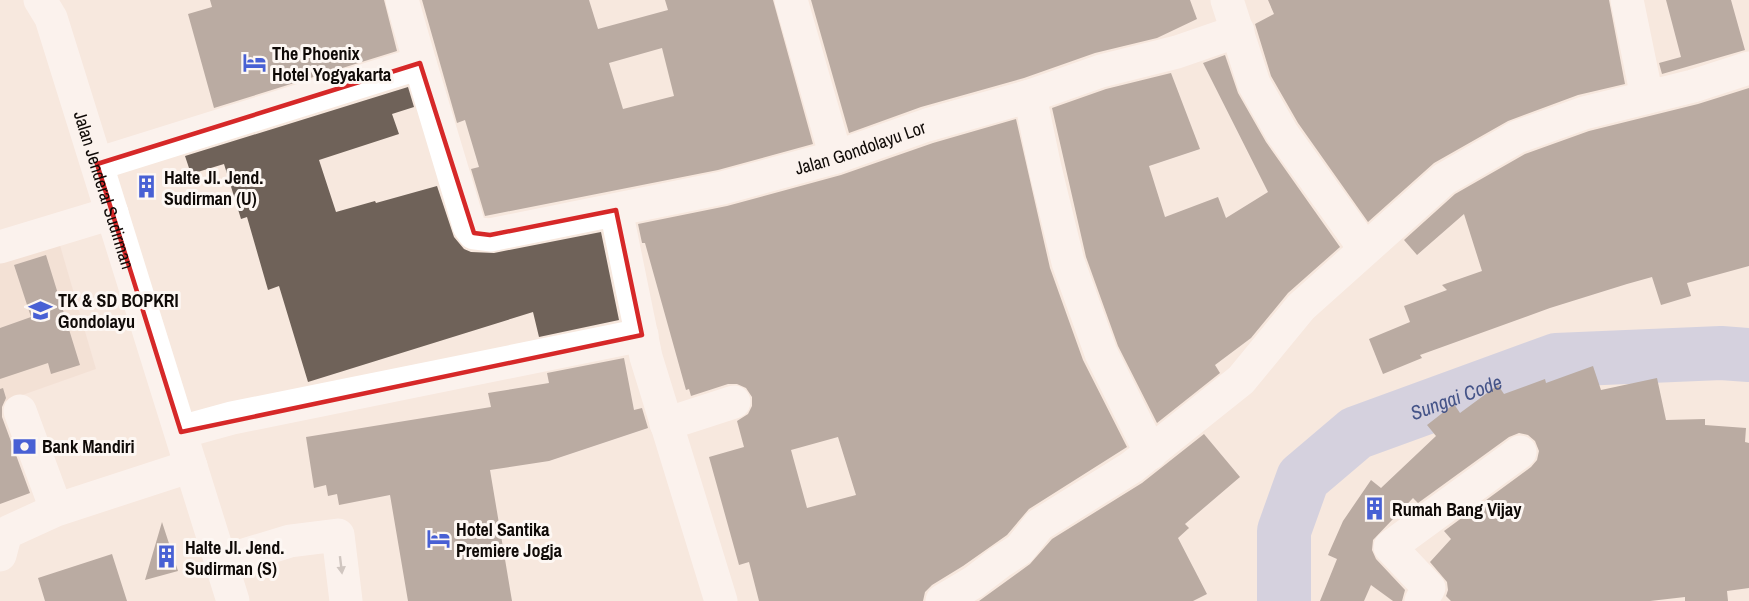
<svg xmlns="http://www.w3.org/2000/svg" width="1749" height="601" font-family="'Archivo Narrow',sans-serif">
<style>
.built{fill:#eed9cb}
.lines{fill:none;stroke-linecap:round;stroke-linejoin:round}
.river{stroke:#aab7dd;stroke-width:54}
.building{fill:#6f6259;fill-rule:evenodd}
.minor{stroke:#fff;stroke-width:33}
.major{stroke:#fff;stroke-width:33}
.oneway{fill:#9f9d9c}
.marked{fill:none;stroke:#d62828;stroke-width:4.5;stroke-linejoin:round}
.labels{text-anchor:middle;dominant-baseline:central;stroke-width:6;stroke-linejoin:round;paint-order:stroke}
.poi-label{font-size:18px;font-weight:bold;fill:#0f0a07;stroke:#fdf7f3;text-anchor:start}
.street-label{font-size:18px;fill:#0f0a07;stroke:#fdf7f3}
.water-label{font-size:20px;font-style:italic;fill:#455488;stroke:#fdf7f3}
</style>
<rect width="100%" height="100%" fill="#f7e8de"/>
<!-- built -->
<path class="built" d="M57,235l39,134 -96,34v-151z"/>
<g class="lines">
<!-- river -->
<path class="river" id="s1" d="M1284,601v-70l19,-53 53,-45 200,-73 165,-7 28,2"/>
</g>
<!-- building -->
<path class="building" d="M210,0h174l13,51 -183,57 -26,-94 24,-7z
M422,0h167l9,29 70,-19 -3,-10h108l40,144 -95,26 -233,46 -14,-47 8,-2 -14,-47 -8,3zM662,48l12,48 -51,13 -14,-46z
M811,0h379l7,19 -40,19 -62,15 -71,25 -103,29 -72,26z
M1268,0h341l16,84 -47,11 -70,26 -74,42 -66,59 -70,-99 -27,-47 -16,-52 19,-10z
M1666,0h65l14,50 -83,24 -3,-11 22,-6z
M1225,55l13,38 28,49 74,105 -52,46 -37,45 -36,27 5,8 -63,50 -39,-77 -32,-89 -34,-149 54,-19 65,-16 29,76 -51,17 16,51 53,-20 8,21 42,-26 -65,-129z
M408,87l6,20 -22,7 7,20 -80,26 17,52 39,-11 1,2 61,-17 17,51 10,12 7,3 23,1 107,-21 18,88 -80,17 -6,-25 -225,70 -29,-96 -11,4 -21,-73 -6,2 -17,-55 -33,10 -6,-18z
M1749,88v178l-62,17 4,13 -30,9 -9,-28 -25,7 -77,24 -130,47 2,3 -39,16 -14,-35 41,-17 -6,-16 43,-16 -5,-5 40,-14 -18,-57 -47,41 -13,-15 51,-46 70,-40 64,-23 109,-27z
M1016,119l34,149 33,92 44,87 -98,62 -22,26 -44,31 -31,19 -7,7 -2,9h-164l-10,-39 -10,3 -30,-108 35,-10 -7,-26 11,-7 4,-8v-9l-6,-9 -9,-4h-9l-37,12 -2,-7 -3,1 -41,-147h-3l-4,-19 89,-18 114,-31 92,-32zM838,437l18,58 -49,13 -16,-58z
M46,255l34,110 -29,9 -3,-11 -48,16v-51l31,-11 -17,-52z
M624,358l10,52 8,-2 6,20 -99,33 -59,9 22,131h-104l-18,-106 -51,10 -2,-11 -9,2 -2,-11 -12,3 -8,-51 185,-30 -3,-14 61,-10 -2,-10z
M1593,366l8,24 56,-12 9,42 39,-1v6l41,3 -1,14 4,1v145l-22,3 1,10h-43v-4l-35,4h-199l-5,-5 2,-6 -1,-8 -17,-20 21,-23 -7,-8 87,-64 6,-7 2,-9 -4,-10 -7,-6 -9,-2 -10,4 -91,66 -5,-5 -40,42 -1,10 4,9 29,31 -3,11h-9l-22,-16 -7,16h-44l17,-42 -9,-4 15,-34 28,-41 10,8 55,-52 -9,-11 27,-21 6,9 38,-28 6,9 41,-15 1,4z
M3,388l3,10 -4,9v10l28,76 -30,11v-115z
M1204,434l36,43 -55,47 4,4 -11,10 29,56 -14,7h-214l51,-37 22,-25 90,-56z
M162,522l16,49 -33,9z
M112,554l15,47h-82l-7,-23z"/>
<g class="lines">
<!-- minor -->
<g class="minor">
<path d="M402,0l18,63"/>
<path d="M791,0l45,157"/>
<path d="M1227,0l27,84 28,49 83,116"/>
<path d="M1627,0l20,97"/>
<path d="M1030,96l15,72 23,94 33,91 50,100"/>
<path id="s2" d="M97,164l323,-101 49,163 5,7 16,2 232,-47 114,-31 91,-32 103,-29 71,-25 76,-19 61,-21"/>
<path d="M616,210l30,147 75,244"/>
<path d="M0,247l112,-34"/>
<path d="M20,411l32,87"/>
<path d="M666,424l68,-22"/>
<path d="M181,432l51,-14 410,-83"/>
<path d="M0,555l5,-19 5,-5 46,-21 135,-44"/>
<path d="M221,562l69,-21 48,-6 8,66"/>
<path d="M942,601l32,-19 26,-20 20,-13 19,-24 93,-58 109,-87 60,-73 143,-128 73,-42 67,-24 109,-27 56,-18"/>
<path d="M1421,601l8,-13 -39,-41 130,-95"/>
</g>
<!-- major -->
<path class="major" id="s3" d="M40,0l11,18 182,583"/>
</g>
<!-- one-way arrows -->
<defs><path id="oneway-solid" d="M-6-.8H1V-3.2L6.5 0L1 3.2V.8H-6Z" transform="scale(1.5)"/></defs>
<use class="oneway" href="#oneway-solid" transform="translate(341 565) rotate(83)"/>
<!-- marked area -->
<path d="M0 0H1749V601H0ZM420,63l54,170 16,2 126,-25 26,125 -461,97 -84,-268z" fill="#f7e8de" fill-opacity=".55" fill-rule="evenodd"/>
<path class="marked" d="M420,63l54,170 16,2 126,-25 26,125 -461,97 -84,-268z"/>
<!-- icons -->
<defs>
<symbol id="hotel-bare" viewBox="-9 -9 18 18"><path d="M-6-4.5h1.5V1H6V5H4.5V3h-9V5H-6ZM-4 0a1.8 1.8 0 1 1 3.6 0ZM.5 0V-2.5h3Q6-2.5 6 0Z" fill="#4860d4" stroke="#fdf7f3" stroke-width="2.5" paint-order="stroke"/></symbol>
<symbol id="building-bare" viewBox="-9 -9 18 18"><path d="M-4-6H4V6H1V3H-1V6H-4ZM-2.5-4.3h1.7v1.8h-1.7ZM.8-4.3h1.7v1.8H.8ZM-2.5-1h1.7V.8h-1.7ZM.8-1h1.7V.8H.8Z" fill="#4860d4" stroke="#fdf7f3" stroke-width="2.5" paint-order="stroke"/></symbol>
<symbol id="school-bare" viewBox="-9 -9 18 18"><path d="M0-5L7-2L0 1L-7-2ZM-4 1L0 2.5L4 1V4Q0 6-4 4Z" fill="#4860d4" stroke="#fdf7f3" stroke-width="2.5" paint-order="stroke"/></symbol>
<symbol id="bank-bare" viewBox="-9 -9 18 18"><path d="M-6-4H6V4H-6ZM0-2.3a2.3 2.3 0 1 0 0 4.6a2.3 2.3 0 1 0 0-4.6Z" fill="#4860d4" stroke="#fdf7f3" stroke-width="2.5" paint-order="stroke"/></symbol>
</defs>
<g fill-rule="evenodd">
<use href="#hotel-bare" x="238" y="46" width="33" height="33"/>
<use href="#building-bare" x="130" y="170" width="33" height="33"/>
<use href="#school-bare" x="24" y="294" width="33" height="33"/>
<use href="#bank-bare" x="8" y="430" width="33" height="33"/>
<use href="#building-bare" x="1358" y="492" width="33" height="33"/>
<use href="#hotel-bare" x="422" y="522" width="33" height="33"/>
<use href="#building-bare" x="150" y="540" width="33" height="33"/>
</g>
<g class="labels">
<!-- poi labels -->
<g class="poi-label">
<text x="272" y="53">The Phoenix<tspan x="272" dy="21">Hotel Yogyakarta</tspan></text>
<text x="164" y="177">Halte Jl. Jend.<tspan x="164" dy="21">Sudirman (U)</tspan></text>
<text x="58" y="300">TK &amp; SD BOPKRI<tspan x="58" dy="21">Gondolayu</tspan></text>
<text x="42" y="446">Bank Mandiri</text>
<text x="1392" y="509">Rumah Bang Vijay</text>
<text x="456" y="529">Hotel Santika<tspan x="456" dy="21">Premiere Jogja</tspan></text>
<text x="185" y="547">Halte Jl. Jend.<tspan x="185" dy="21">Sudirman (S)</tspan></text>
</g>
<!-- street labels -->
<g class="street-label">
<text stroke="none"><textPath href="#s2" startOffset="914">Jalan Gondolayu Lor</textPath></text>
<text stroke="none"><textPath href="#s3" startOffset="201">Jalan Jenderal Sudirman</textPath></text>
</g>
<!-- water labels -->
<g class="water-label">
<text stroke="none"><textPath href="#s1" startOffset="302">Sungai Code</textPath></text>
</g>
</g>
</svg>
